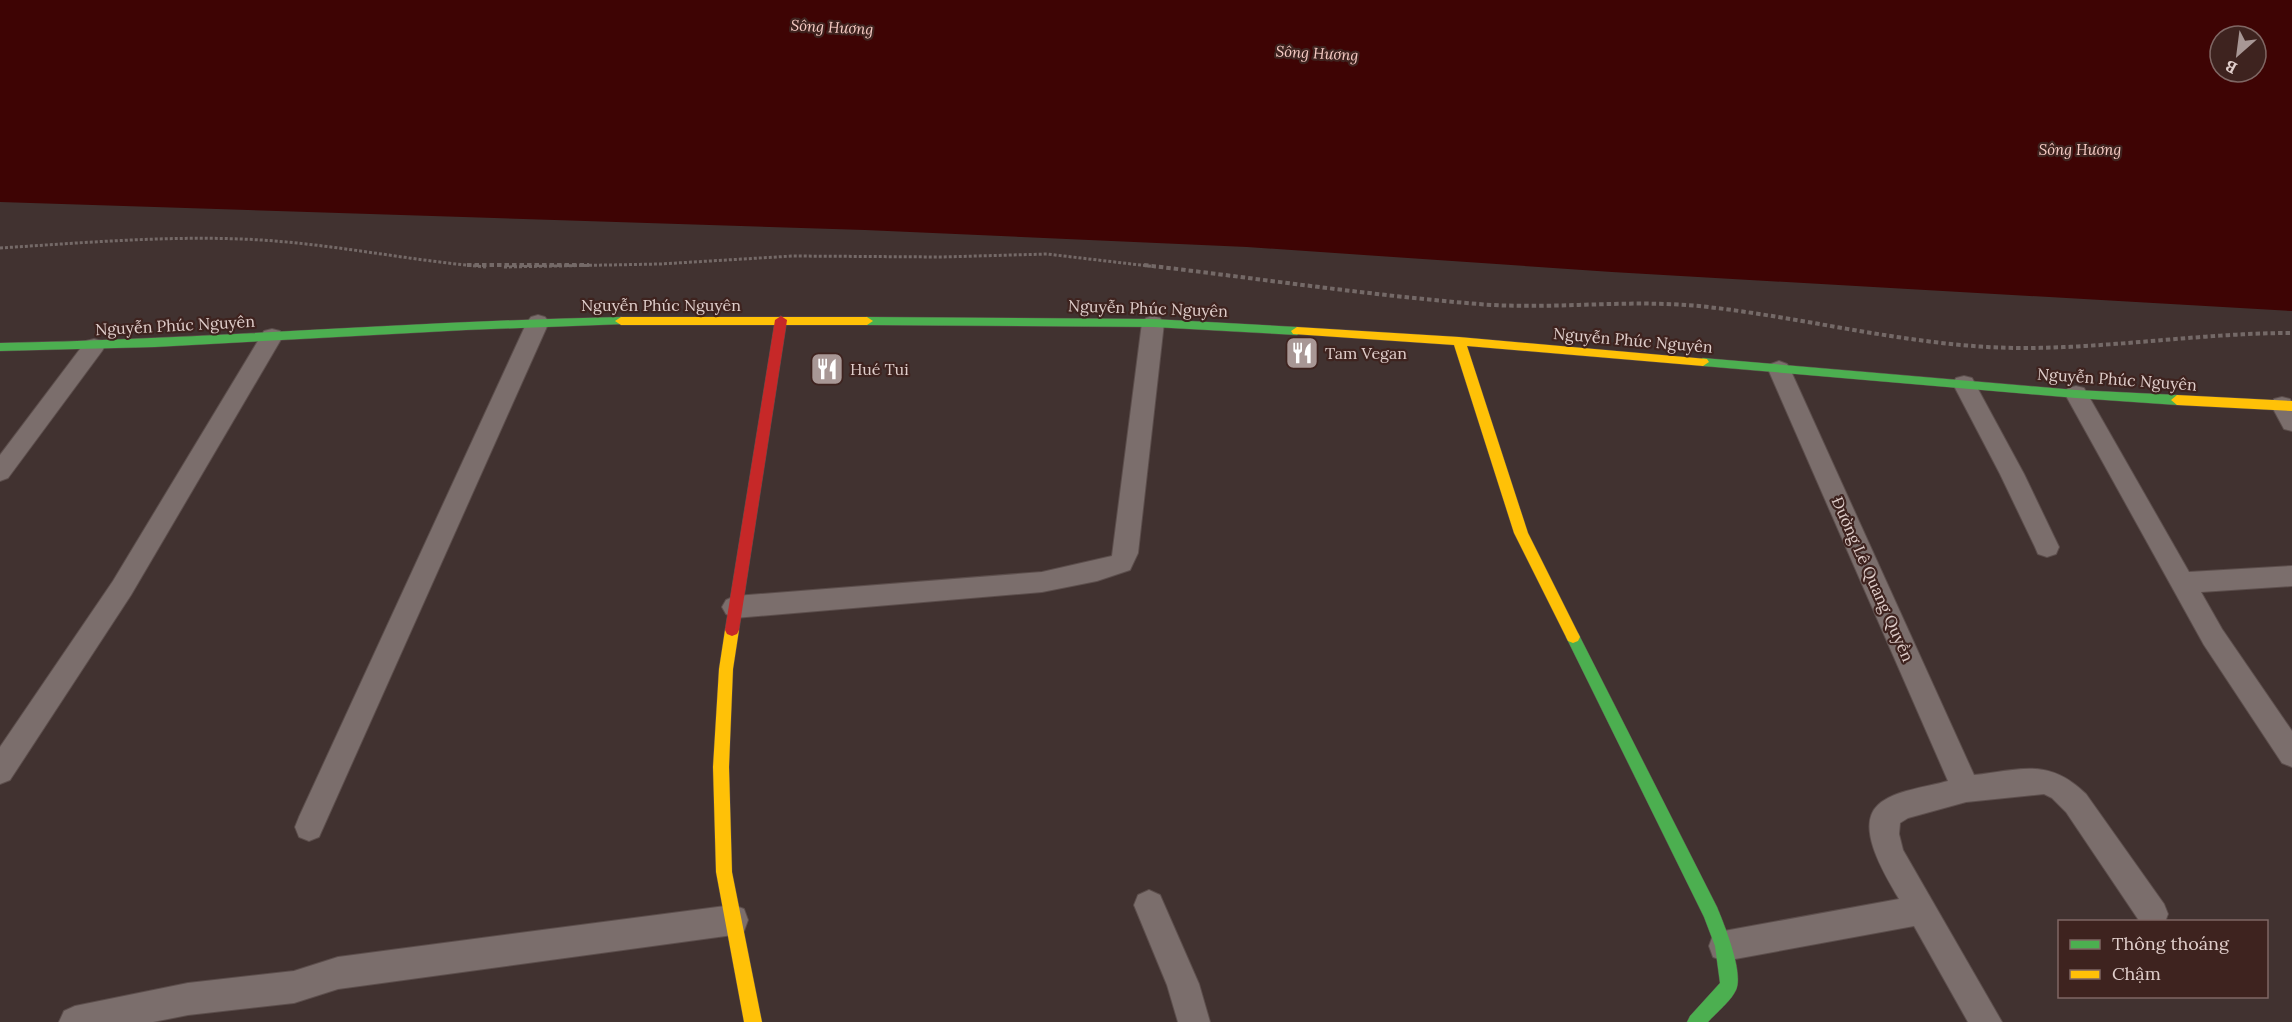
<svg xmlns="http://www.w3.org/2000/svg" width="2292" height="1022" font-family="Lora,serif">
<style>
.water{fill:#3e0404;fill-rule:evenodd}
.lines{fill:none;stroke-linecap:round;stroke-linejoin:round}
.street-casing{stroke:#5c4e4c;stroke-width:2}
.fast-casing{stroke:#5c4e4c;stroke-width:1}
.slow-casing{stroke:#5c4e4c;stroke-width:1}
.jam-casing{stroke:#5c4e4c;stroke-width:1}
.path-far1{stroke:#746967;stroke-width:3;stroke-dasharray:3 2;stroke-linecap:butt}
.path{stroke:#746967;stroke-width:4;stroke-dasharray:4.5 3;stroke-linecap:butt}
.street{fill:#7b6e6c;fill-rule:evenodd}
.fast{fill:#4caf50;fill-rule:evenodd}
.slow{fill:#ffc107;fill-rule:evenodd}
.jam{fill:#c62828;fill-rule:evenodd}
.labels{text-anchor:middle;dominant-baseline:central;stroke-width:4.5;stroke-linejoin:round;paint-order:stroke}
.far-water-label{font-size:15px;font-style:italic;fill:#f6cbc4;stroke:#3e231f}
.street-label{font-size:16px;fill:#e0cecb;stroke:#3e231f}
.poi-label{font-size:16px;fill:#e0cecb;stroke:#3e231f;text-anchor:start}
</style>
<rect width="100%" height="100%" fill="#413230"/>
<!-- water -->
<path class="water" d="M0,0h2292v311l-680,-39 -365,-25 -382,-17 -865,-28zM2220,36h36v36h-36z"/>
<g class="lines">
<defs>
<path id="street" d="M538,315l7,2 4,5 -230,515 -10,4 -10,-4 -4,-10 4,-10 228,-495 4,-5z
M1153,316l7,2 4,5 -26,230 -8,17 -33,11 -55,11 -307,26 -9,-4 -4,-7 4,-7 9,-4 307,-24 70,-16 30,-233 4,-5z
M272,329l8,2 3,5 -152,259 -121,185 -10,4v-37l113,-166 151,-250z
M94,339l8,2 3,5 -3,5 -94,127 -8,3v-26l86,-114z
M1779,361l8,3 3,5 184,406c47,-5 74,-18 112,19l78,110 4,10 -3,8h-25l-74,-110 -14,-14 -8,-4 -78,8 -58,16 -8,5 -1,11 4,16 99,172h-34l-54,-96 -190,35 -11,-4 -4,-11 4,-11 11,-4 175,-32c-12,-21 -45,-72 -21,-94 16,-15 49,-18 70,-24l-180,-412 3,-5z
M1964,376l8,2 52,96 35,73 -3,7 -9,3 -9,-3 -3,-7 -35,-73 -47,-90 3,-6z
M2076,386l8,2 105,184 103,-6v20l-91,6 21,37 70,102v36l-10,-4 -78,-118 -139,-251 3,-6z
M2282,397l8,2 2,4v28l-8,-2 -13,-24 3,-6z
M1149,890l11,5 39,89 11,38h-32l-11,-37 -33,-80 4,-10z
M733,905l11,4 4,11 -4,11 -11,4 -395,54 -44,14 -106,12 -35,7h-94l5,-11 11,-5 113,-23 106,-12 44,-14z"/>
<path id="fast" d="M621,317l6,4 -2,3 -159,6 -311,17 -155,4v-8c207,-4 414,-22 621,-26z
M867,317l286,2 144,8 6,4 -6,4 -144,-8 -286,-2 -6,-4z
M1703,358l373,32 101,5 6,5 -6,5 -101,-7 -373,-32 -6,-4z
M1573,631l5,2 139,274c7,17 27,65 19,83 -5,11 -19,22 -28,32h-21l3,-6 30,-33 -5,-37 -11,-29 -138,-280 2,-4z"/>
<path id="slow" d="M621,317h246l6,4 -6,4h-246l-6,-4z
M1297,327l162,10 248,22 2,3 -6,4 -236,-20 61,187 52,104 -2,4 -5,2 -5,-2 -54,-108 -60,-188 -161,-11 -2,-3z
M2177,395l115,6v10l-115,-6 -6,-5z
M732,624l5,2 2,4 -6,39 -4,98 3,105 30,150h-18l-28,-150 -3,-105 6,-98 6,-39 2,-4z"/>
<path id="jam" d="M781,316l6,4 -48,310 -2,4 -5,2 -5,-2 -2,-4 50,-310z"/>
</defs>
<!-- street casing -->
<use href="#street" class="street-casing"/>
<!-- fast casing -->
<use href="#fast" class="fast-casing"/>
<!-- slow casing -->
<use href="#slow" class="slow-casing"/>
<!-- jam casing -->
<use href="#jam" class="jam-casing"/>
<!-- path-far1 -->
<path class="path-far1" d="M0,248c80,-5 161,-12 241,-9 83,3 163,21 245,28
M504,267l156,-3 133,-8 149,1 105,-3 110,13"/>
<!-- path -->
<path class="path" d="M467,265h122
M1144,265c111,13 223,30 334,39 74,6 147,-5 221,2 105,11 209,40 315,42 93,1 185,-15 278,-15"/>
<!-- street -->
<use href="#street" class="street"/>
<!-- fast -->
<use href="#fast" class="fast"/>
<!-- slow -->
<use href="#slow" class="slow"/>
<!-- jam -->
<use href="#jam" class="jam"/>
</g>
<!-- icons -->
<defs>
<symbol id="restaurant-square" viewBox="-11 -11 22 22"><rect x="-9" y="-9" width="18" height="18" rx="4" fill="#a89795" stroke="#3e231f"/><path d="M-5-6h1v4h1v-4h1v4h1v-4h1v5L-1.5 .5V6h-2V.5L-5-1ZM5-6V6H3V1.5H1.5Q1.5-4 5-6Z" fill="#fff"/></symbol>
</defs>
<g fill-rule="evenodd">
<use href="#restaurant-square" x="1283" y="334" width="38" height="38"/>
<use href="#restaurant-square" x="808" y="350" width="38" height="38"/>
</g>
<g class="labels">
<!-- far-water labels -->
<g class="far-water-label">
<text transform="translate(832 27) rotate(3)">Sông Hương</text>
<text transform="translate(1317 53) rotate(3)">Sông Hương</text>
<text x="2080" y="149">Sông Hương</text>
</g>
<!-- street labels -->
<g class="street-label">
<text x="661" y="305">Nguyễn Phúc Nguyên</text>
<text transform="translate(1148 308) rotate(2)">Nguyễn Phúc Nguyên</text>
<text transform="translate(175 325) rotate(-3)">Nguyễn Phúc Nguyên</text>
<text transform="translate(1633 340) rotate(5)">Nguyễn Phúc Nguyên</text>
<text transform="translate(2117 379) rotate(4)">Nguyễn Phúc Nguyên</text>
<text transform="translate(1873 579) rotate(66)">Đường Lê Quang Quyền</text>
</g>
<!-- poi labels -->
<g class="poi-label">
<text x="1325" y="353">Tam Vegan</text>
<text x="850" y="369">Hué Tui</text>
</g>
</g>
<!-- legend -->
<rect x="2058" y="920" width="210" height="78" fill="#3e231f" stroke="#7f6764" stroke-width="1.5"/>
<rect x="2070" y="940" width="30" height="9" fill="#4caf50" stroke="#7f6764" stroke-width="1.5"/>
<text x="2112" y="950" font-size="18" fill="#e0cecb">Thông thoáng</text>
<rect x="2070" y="970" width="30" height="9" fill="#ffc107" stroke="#7f6764" stroke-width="1.5"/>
<text x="2112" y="980" font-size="18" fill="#e0cecb">Chậm</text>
<!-- north arrow -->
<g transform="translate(2238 54) rotate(208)"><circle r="28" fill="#3e231f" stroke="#7f6764" stroke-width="1.5"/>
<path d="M0-4.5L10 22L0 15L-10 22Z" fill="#a89795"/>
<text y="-9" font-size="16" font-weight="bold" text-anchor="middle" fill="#e0cecb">B</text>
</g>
</svg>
